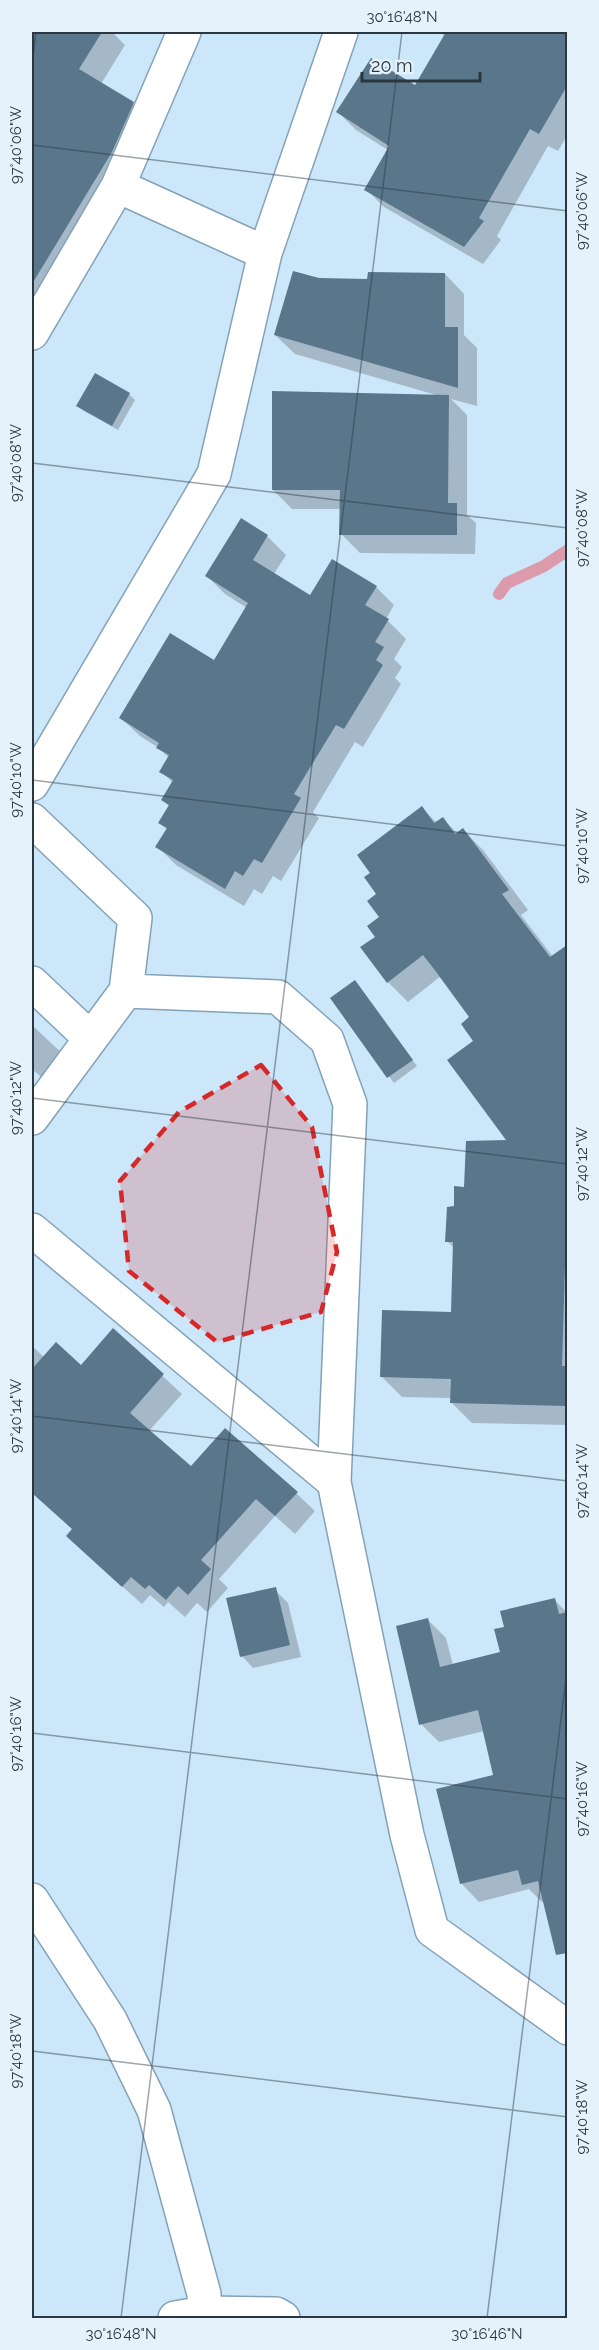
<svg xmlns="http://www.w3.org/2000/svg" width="599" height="2350" font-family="Raleway,sans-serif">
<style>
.shadow{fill:#0003}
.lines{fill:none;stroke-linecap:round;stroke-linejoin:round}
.stream{stroke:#dc9bad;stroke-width:12}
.building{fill:#59768b}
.minor-casing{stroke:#83a2b8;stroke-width:36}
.minor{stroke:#fff;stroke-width:33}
.marked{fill:#d62828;fill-opacity:0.2;stroke:#d62828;stroke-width:4.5;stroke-dasharray:12 8;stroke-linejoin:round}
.ticks{fill:none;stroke:#2a3740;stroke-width:1.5;stroke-opacity:0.45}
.neatline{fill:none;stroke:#2a3740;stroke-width:2}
.ticks-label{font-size:15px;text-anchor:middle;fill:#2a3740}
</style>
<rect width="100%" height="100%" fill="#cde7fa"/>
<!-- shadow -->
<path class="shadow" d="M32,32h80l13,13 -24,39 32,19 19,20 -104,185 -16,-10z
M438,32h130v102l-10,17 -10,-5 -51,90 4,4 -18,24 -99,-57 -18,-18 22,-39 -32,-20 -18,-18 78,-25 29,-51z
M445,274l19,20v41l13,13v58l-26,-7 16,16v100l9,8 -1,31 -115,-1 -19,-19v-25h-49l-19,-19 163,-95 -141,-41 -20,-19 44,-55h50z
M129,394l6,6 -17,30 -34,-19 -6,-5z
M267,536l19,19 -12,19 37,23 65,-10 18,18 -8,14 20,20 -12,20 8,8 -7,11 6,6 -38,63 -8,-5 -42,70 6,6 -38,63 -8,-5 -11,18 -8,-5 -10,17 -68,-41 -19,-19 10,-16 -7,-7 10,-16 -7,-7 10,-17 -12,-12 8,-13 -10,-10 -19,-12 -19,-18 94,-56 32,-54 -22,-14 -18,-18z
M422,808l15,15 6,-4 15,15 5,-4 20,20 45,60 -7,5 32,42 4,-2 11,10v460l-96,-2 -20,-20v-5l-50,-1 -20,-20 70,-64 2,-65 -7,-7 8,-33 11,-19 42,-48 -32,-100 -5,-23 -30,-42 -33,26 -20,-20 -25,-34 14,-11 4,-20 -9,-44z
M355,982l62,84 -23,17 -62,-84z
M32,1025l35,33 -21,23 -13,-11 -1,1z
M113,1330l69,64 -33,37 42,37 105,25 19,18 -20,23 -20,-18 -56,63 9,9 -21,24 -10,-9 -12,14 -17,-15 -4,5 -14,-12 -8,9 -56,-50 -13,-25 -39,-37 -2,2v-148l12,11 37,10z
M276,1591l12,12 13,54 -48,11 -11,-12z
M554,1600l14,13v313l-24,-24h-2l-13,-13 -50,13 -18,-19 34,-107 -11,-45 -45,11 -18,-18 7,-104 18,18 7,27 49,-12 3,-25z"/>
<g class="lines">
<!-- stream -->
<path class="stream" d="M499,594l8,-11 37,-17 24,-16"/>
</g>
<!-- building -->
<path class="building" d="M32,32h70l-23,37 55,33 -22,50 -80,132z
M446,32h121v54l-28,48 -9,-5 -51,89 5,3 -20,26 -100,-57 25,-44 -53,-34 35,-54 44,27z
M293,271l26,7 48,1 1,-7 77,1v54h13v61l-184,-53z
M95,373l35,20 -18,33 -36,-20z
M272,391l177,4 -1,108h9v32h-118l1,-45h-68z
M241,518l27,17 -15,25 57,35 22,-36 45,27 -12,19 24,14 -14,23 9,5 -8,13 7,5 -39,64 -8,-4 -42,69 7,4 -39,65 -8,-4 -11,17 -8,-5 -10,18 -70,-42 12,-19 -9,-5 11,-18 -8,-5 12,-20 -14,-8 10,-17 -13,-7 3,-5 -40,-25 51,-85 44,27 34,-57 -43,-27z
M422,806l12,17 9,-6 12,17 8,-6 46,62 -7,4 48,63 17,-12v319h-2l-3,102h5v40l-117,-3 1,-24 -71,-2 2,-67 69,2 2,-70h-8l2,-35 7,-1v-20l10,1 2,-46 40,-1 -59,-80 26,-19 -12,-17 8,-7 -35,-48 -11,-14 -36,28 -27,-36 15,-10 -8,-11 12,-9 -12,-16 9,-7 -12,-17 6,-4 -13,-18z
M355,980l58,80 -26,18 -57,-80z
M113,1328l51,46 -34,39 61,53 34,-38 73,64 -23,24 -19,-17 -55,61 10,9 -23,26 -10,-9 -12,14 -17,-15 -4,4 -14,-12 -9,10 -56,-51 6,-7 -40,-36v-124l24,-27 25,23z
M276,1587l14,58 -50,12 -14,-59z
M555,1598l4,16 8,-2v341l-11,2 -18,-74 -16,4 -4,-15 -58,14 -24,-95 57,-14 -15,-65 -59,15 -23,-99 32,-8 12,49 60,-15 -6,-23 10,-2 -4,-16z"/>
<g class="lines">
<defs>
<path id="minor" d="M118,186l147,67
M32,333l86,-147 66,-154
M32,784l182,-310 51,-221 76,-221
M32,820l103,98 -9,73 -94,127
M32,983l58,55
M126,991l152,6 49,43 23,64 -16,378 73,353 25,95 136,98
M32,1230l302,252
M32,1900l78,120 44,90 50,184 1,19 -30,5
M205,2313l71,1 7,4"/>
</defs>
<!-- minor casing -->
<use href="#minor" class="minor-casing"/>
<!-- minor -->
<use href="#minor" class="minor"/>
</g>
<!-- marked area -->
<path class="marked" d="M261,1065l51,62 25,125 -16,60 -104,30 -88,-71 -9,-90 59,-69z"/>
<!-- ticks -->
<path class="ticks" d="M32,66l4,-34M32,145l536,66M32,463l536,65M32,780l536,66M32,1098l536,66M32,1416l536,65M32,1733l536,66M32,2051l536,66M121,2318l281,-2286M487,2318l81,-656"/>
<!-- border -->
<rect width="599" height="2350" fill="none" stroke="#e5f2fc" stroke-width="66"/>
<!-- scale -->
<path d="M362 72v9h118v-9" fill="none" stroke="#2a3740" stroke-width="3"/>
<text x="371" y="72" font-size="18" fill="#2a3740" stroke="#e5f2fc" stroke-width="4.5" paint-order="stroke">20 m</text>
<rect x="33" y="33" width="533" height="2284" class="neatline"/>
<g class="ticks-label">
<text x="402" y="22">30°16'48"N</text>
<text transform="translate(16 145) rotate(-90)" y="5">97°40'06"W</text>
<text transform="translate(582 211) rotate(-90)" y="5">97°40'06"W</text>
<text transform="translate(16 463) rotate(-90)" y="5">97°40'08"W</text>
<text transform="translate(582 528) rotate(-90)" y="5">97°40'08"W</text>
<text transform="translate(16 780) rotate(-90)" y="5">97°40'10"W</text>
<text transform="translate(582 846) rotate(-90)" y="5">97°40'10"W</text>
<text transform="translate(16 1098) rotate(-90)" y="5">97°40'12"W</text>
<text transform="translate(582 1164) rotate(-90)" y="5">97°40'12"W</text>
<text transform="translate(16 1416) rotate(-90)" y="5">97°40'14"W</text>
<text transform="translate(582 1481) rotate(-90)" y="5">97°40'14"W</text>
<text transform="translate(16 1734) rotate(-90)" y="5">97°40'16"W</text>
<text transform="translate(582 1799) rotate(-90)" y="5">97°40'16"W</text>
<text transform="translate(16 2051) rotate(-90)" y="5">97°40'18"W</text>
<text transform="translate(582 2117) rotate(-90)" y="5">97°40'18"W</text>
<text x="121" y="2339">30°16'48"N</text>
<text x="487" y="2339">30°16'46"N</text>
</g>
</svg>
